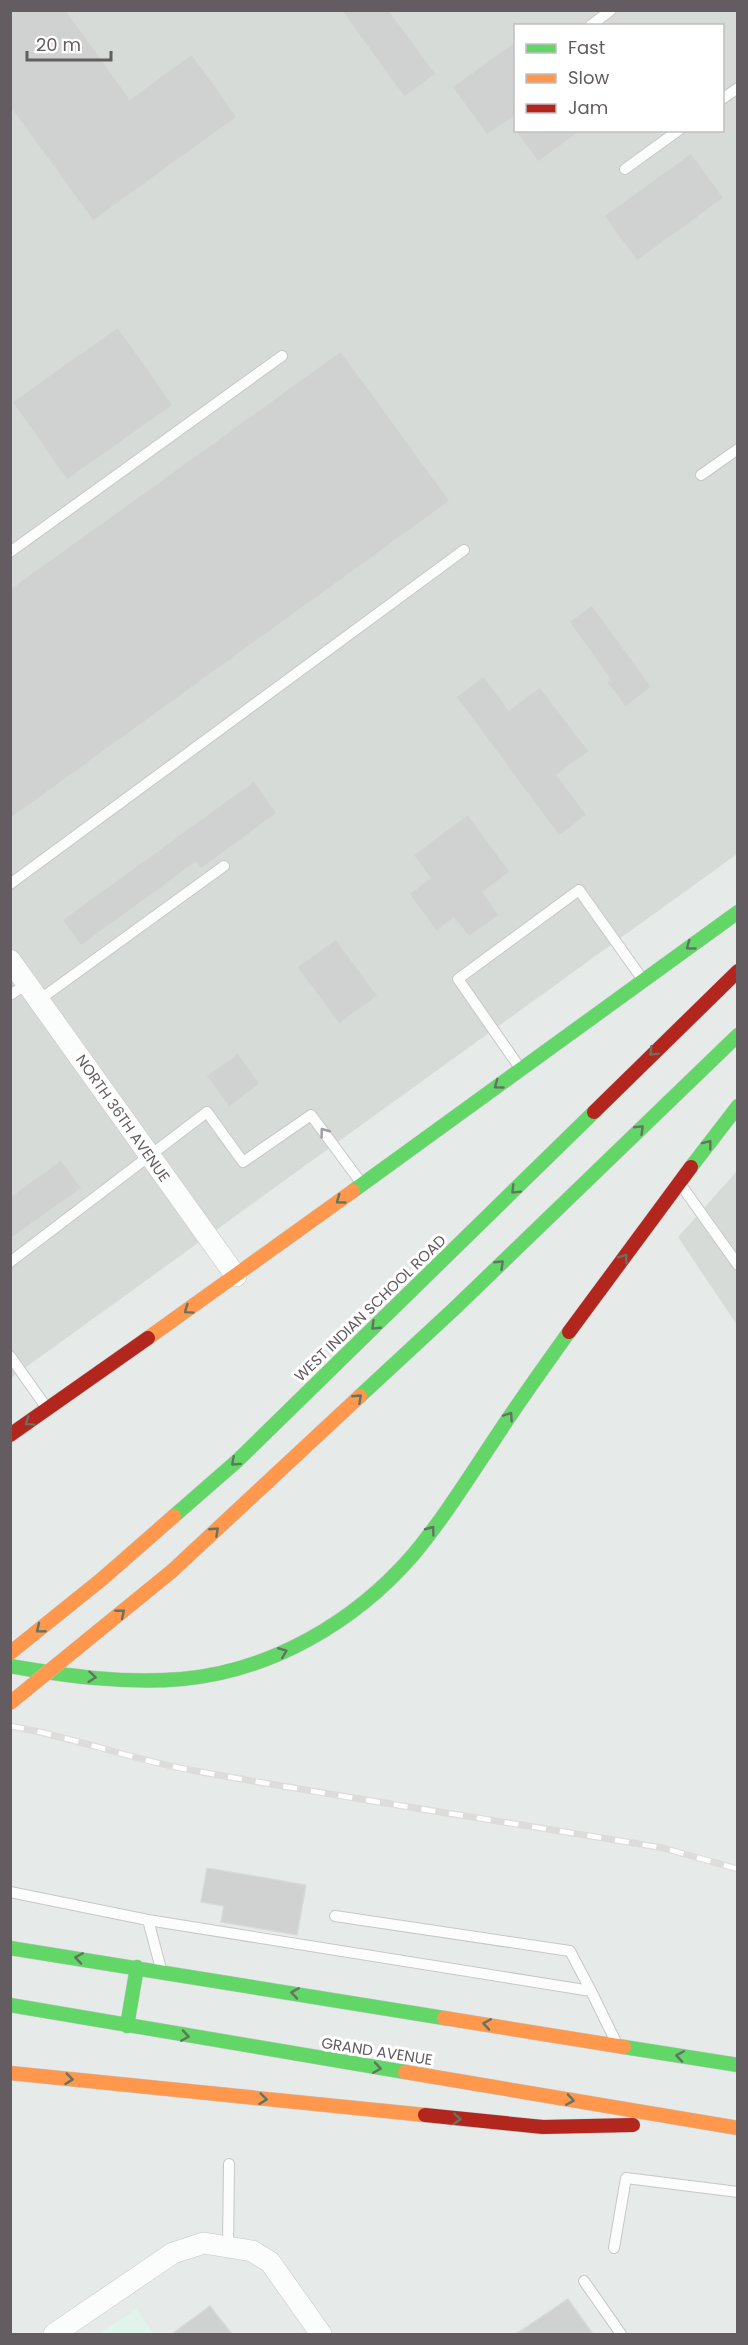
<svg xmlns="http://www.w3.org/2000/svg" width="748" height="2345" font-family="Poppins,sans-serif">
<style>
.commercial{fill:#e0f4eb}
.industrial{fill:#d6dbd8;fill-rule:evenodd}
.building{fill:#cfd2d0;stroke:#d6dad8;stroke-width:1.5}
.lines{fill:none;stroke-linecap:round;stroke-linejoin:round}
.lane-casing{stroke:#c7c7c7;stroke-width:12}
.street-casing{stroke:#c7c7c7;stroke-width:22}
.fast-casing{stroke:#c9c8ca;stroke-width:15}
.slow-casing{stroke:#c9c8ca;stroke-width:15}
.jam-casing{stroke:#c9c8ca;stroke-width:15}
.lane{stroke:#fbfcfc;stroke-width:10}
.street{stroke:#fbfcfc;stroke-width:21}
.fast{stroke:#63d668;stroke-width:14}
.slow{stroke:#ff974d;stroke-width:14}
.jam{stroke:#b3261e;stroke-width:14}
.rail-casing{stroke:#dcdcdb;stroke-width:7}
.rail{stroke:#fff;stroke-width:4.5;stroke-dasharray:14;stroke-linecap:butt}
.slow-bridge-casing{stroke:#c9c8ca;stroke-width:15;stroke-linecap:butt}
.slow-bridge{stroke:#ff974d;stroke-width:14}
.oneway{stroke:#637462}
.oneway2{stroke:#a09c9f}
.labels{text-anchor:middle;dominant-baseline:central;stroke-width:6;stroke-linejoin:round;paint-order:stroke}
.street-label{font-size:15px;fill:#635c61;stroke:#fff}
</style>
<rect width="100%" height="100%" fill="#e6ebe9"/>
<!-- commercial -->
<path class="commercial" d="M136,2309l18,25h-55z"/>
<!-- industrial -->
<path class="industrial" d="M11,11h726v843l-726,524zM516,26h206v104h-206z
M737,1171v154l-59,-88z"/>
<!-- building -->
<path class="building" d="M10,10h56l64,89 62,-45 45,63 -144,104 -83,-114z
M341,10h48l47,64 -32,23z
M516,41v74l-29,20 -35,-48z
M515,130h67l-44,32z
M691,153l33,45 -87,63 -33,-45z
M118,327l55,78 -106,75 -55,-78z
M341,351l109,150 -440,318v-230z
M592,605l60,82 -27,20 -19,-26 4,-2 -41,-57z
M484,676l25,34 31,-23 49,64 -32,24 30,40 -28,21 -103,-139z
M254,781l23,32 -76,56 -5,-7 -115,84 -19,-26z
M468,814l42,58 -27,20 16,23 -30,22 -15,-19 -18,13 -27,-37 21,-16 -17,-23z
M336,939l42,57 -39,28 -42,-57z
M238,1053l22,31 -31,23 -23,-31z
M61,1160l21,28 -72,51v-42z
M207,1868l99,17 -9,50 -76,-13 3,-16 -23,-4z
M568,2299l25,35h-77z
M210,2306l22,28h-60z"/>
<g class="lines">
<defs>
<path id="lane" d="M590,26l21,-16
M722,99l16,-11
M625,169l54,-39
M701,475l37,-26
M10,552l272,-196
M10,884l454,-334
M10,995l17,-11
M39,1000l185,-134
M520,1068l-62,-89 121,-89 64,90
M681,1185l57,80
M10,1262l197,-150 36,50 68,-47 51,69
M10,1356l36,51
M10,1892l138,28 13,49
M335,1916l235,35 21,40
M148,1920l443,71 24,49
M228,2246l1,-82
M614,2248l12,-70 112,14
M584,2281l37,53"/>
<path id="street" d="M10,960l226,316
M54,2334l119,-81 31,-10 48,8 18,11 51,72"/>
<path id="fast" d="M691,1167l47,-61
M353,1191l385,-279
M360,1396l95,-88 283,-273
M174,1516l63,-55 357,-349
M10,1666c57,10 114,18 172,13 89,-8 173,-57 231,-124 30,-36 55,-76 81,-115 24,-37 50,-73 75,-108
M10,1948l434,70
M10,2005l395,67
M127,2026l10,-59
M624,2047l114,18"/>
<path id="slow" d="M148,1338l205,-147
M172,1571l188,-175
M10,1653l92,-74 72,-63
M444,2018l180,29
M405,2072l333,56
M10,2073l415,42"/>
<path id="jam" d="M594,1112l144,-141
M569,1332l122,-165
M10,1435l138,-97
M425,2115l118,12 90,-2"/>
</defs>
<!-- lane casing -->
<use href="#lane" class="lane-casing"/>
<!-- street casing -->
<use href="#street" class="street-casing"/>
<!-- fast casing -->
<use href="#fast" class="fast-casing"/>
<!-- slow casing -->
<use href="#slow" class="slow-casing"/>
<!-- jam casing -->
<use href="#jam" class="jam-casing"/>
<!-- lane -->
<use href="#lane" class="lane"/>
<!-- street -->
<use href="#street" class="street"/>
<!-- fast -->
<use href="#fast" class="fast"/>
<!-- slow -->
<use href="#slow" class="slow"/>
<!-- jam -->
<use href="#jam" class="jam"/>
<defs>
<path id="rail" d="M10,1726c63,11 123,34 186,45 155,28 312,51 467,77l75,21"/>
</defs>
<!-- rail casing -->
<use href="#rail" class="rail-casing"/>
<!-- rail -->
<use href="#rail" class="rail"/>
<defs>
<path id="slow-bridge" d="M10,1703l162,-132"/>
</defs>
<!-- slow-bridge casing -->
<use href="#slow-bridge" class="slow-bridge-casing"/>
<!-- slow-bridge -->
<use href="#slow-bridge" class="slow-bridge"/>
</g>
<!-- one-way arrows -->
<defs><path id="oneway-chevron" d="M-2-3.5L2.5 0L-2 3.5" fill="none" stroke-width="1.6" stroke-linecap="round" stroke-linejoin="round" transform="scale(1.5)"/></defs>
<g class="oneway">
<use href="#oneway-chevron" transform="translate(690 946) rotate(144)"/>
<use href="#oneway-chevron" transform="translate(653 1052) rotate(135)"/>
<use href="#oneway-chevron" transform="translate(498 1085) rotate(144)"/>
<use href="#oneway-chevron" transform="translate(640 1129) rotate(-44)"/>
<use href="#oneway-chevron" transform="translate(708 1144) rotate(-52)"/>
<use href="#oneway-chevron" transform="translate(515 1190) rotate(135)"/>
<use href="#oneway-chevron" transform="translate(340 1200) rotate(144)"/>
<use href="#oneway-chevron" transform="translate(624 1258) rotate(-54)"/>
<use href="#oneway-chevron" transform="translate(500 1264) rotate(-44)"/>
<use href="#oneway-chevron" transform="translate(188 1310) rotate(145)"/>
<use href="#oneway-chevron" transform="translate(375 1326) rotate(136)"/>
<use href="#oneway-chevron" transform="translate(358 1398) rotate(-43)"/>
<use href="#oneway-chevron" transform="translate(509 1416) rotate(-56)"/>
<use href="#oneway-chevron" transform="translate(29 1422) rotate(145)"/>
<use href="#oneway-chevron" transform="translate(235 1462) rotate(138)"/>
<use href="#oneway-chevron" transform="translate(431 1530) rotate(-53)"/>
<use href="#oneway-chevron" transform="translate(215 1531) rotate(-43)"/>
<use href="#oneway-chevron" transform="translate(121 1613) rotate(-39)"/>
<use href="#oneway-chevron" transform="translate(40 1629) rotate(141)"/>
<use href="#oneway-chevron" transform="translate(283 1652) rotate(-22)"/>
<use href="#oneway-chevron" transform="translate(92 1677) rotate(5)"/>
<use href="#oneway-chevron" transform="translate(79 1958) rotate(-171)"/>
<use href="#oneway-chevron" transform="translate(295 1993) rotate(-171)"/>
<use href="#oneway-chevron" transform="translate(487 2024) rotate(-171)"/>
<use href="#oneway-chevron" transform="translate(185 2036) rotate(9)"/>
<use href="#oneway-chevron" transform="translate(680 2056) rotate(-171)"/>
<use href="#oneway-chevron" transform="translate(377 2068) rotate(9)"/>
<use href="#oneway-chevron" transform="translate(69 2079) rotate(6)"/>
<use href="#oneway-chevron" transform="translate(263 2099) rotate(6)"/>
<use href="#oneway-chevron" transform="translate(570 2100) rotate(9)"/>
<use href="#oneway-chevron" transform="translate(457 2119) rotate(5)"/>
</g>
<use class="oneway2" href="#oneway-chevron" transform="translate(324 1132) rotate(-127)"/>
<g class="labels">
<!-- street labels -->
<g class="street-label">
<text transform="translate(123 1118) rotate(55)">NORTH 36TH AVENUE</text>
<text transform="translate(370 1308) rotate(-44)">WEST INDIAN SCHOOL ROAD</text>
<text transform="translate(377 2051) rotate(9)">GRAND AVENUE</text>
</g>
</g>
<!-- border -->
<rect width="748" height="2345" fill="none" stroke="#635c61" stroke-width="24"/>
<!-- legend -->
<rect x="514" y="24" width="210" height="108" fill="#ffffff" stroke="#c1bec0" stroke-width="1.5"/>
<rect x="526" y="44" width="30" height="9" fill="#63d668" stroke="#c1bec0" stroke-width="1.5"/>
<text x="568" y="54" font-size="18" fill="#635c61">Fast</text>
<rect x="526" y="74" width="30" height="9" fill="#ff974d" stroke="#c1bec0" stroke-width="1.5"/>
<text x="568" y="84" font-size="18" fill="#635c61">Slow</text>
<rect x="526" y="104" width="30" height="9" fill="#b3261e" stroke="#c1bec0" stroke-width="1.5"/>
<text x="568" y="114" font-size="18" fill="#635c61">Jam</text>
<!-- scale -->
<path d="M27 51v9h84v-9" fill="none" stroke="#635c61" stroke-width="3"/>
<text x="36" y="51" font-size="18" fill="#635c61" stroke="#ffffff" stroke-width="4.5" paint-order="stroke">20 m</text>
</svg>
